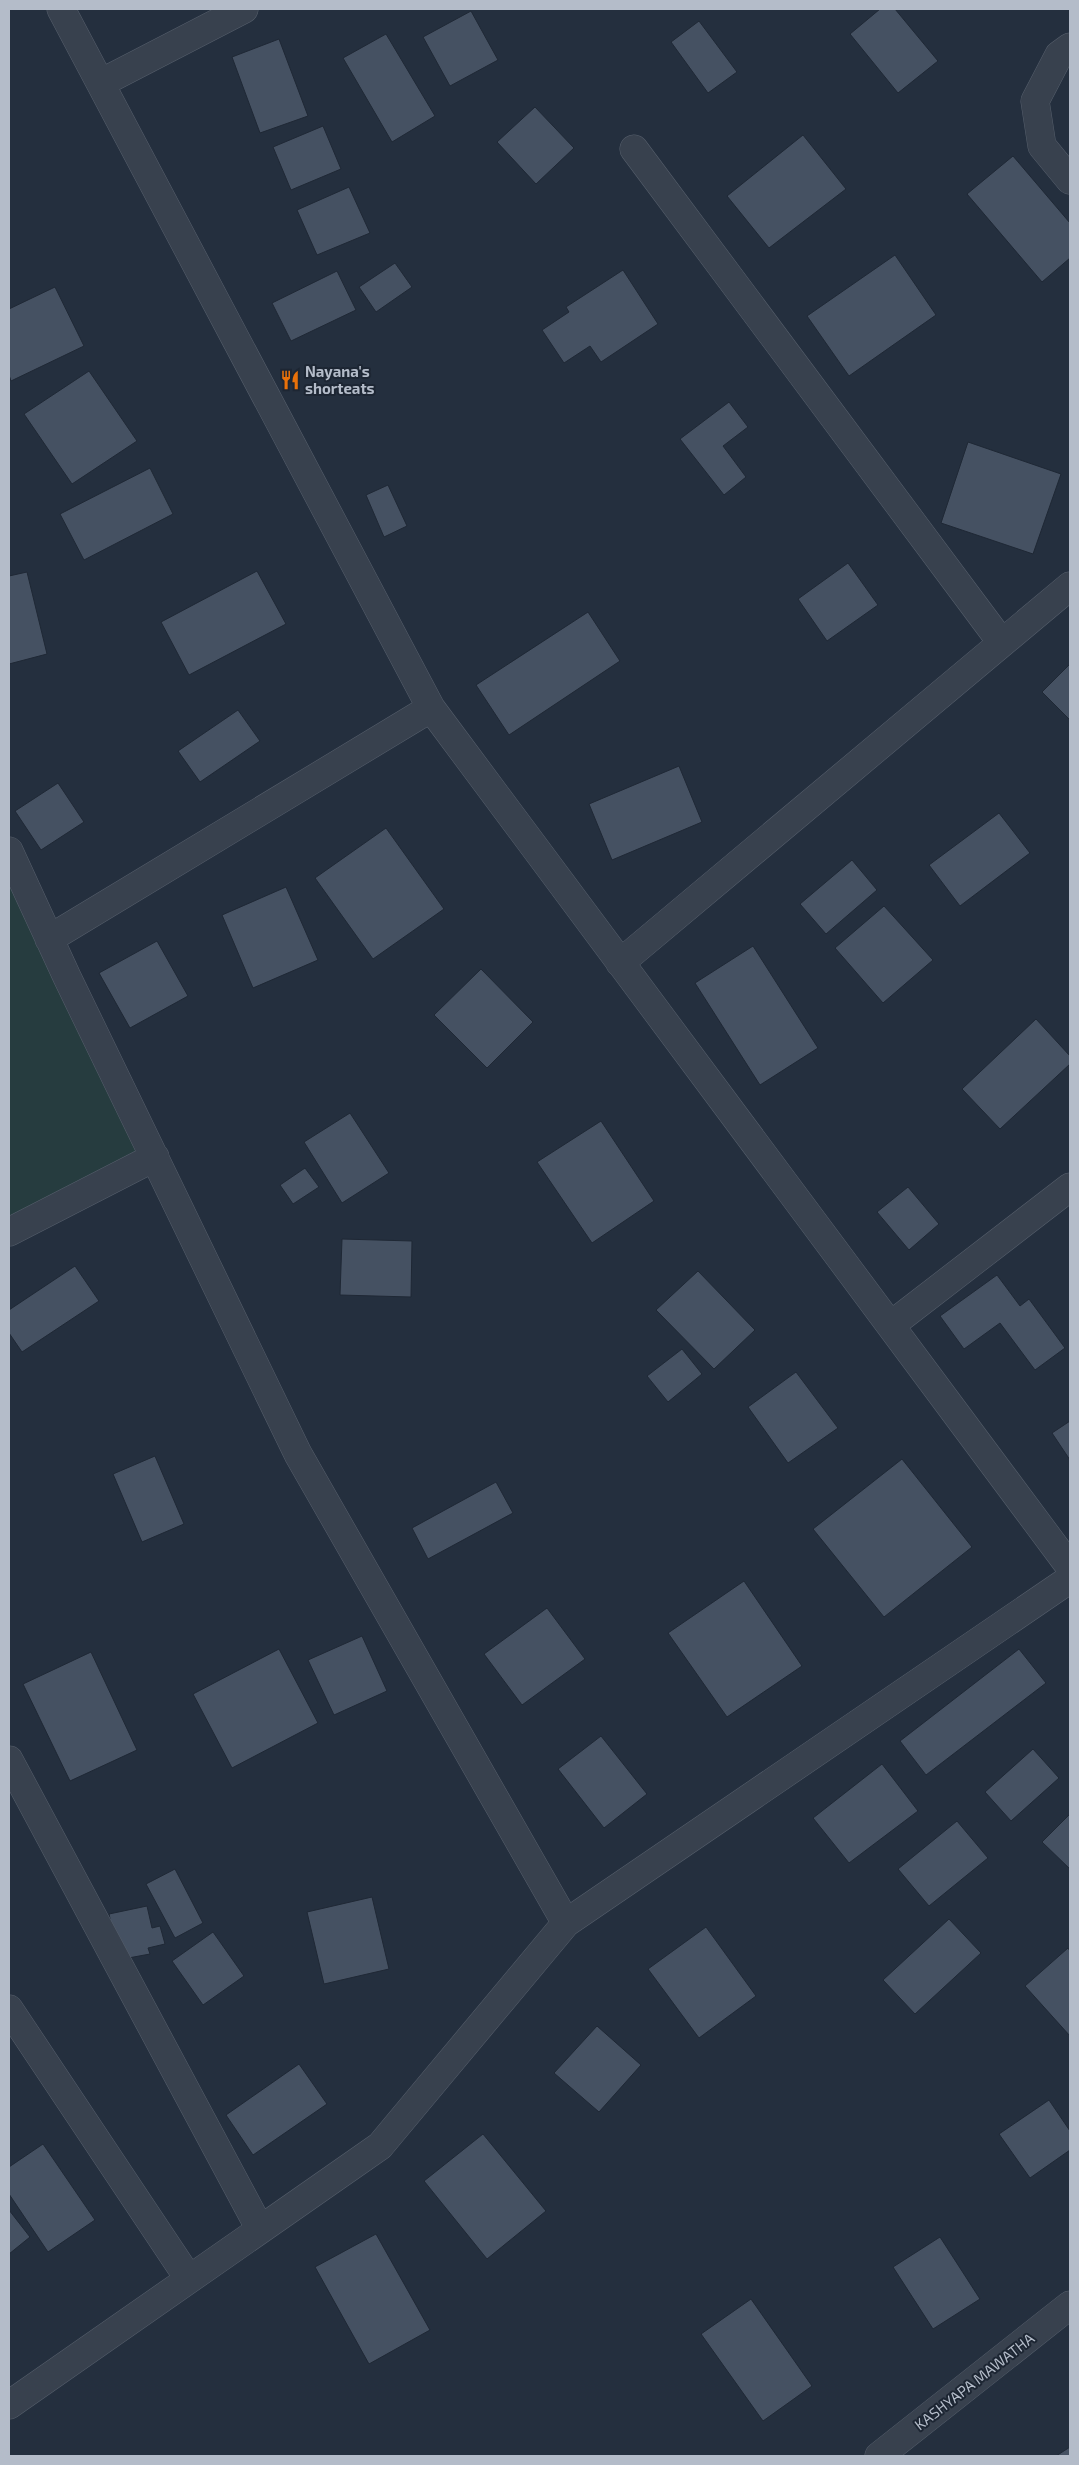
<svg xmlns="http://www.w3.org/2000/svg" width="1079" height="2465" font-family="'Exo 2',sans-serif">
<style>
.green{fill:#263c3f}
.building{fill:#455162;stroke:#1f2835}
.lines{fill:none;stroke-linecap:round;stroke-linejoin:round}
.street-casing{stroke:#565f6c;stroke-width:29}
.street{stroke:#38414e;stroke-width:28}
.labels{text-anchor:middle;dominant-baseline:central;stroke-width:4;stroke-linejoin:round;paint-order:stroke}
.poi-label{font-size:15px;font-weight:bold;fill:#b4bcc9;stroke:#1d2633;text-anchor:start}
.street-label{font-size:15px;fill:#b4bcc9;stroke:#1d2633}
</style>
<rect width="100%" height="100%" fill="#242f3e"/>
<!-- green -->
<path class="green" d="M9,846l146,311 -146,75z"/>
<!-- building -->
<path class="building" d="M880,9h15l43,52 -40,32 -48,-59z
M471,11l27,49 -48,26 -27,-49z
M699,21l38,51 -29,21 -37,-51z
M386,34l49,82 -43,26 -49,-84z
M279,39l29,77 -48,17 -28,-76z
M535,107l39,41 -38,36 -39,-42z
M323,126l18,43 -50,21 -18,-43z
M803,135l43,54 -77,59 -42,-52z
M1013,156l57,67v35l-28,24 -75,-88z
M349,187l21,46 -53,22 -20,-45z
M895,255l41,60 -87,61 -42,-60z
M395,263l17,24 -36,25 -17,-25z
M623,270l35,54 -57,38 -11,-16 -26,17 -22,-33 27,-18 -3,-5z
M337,271l19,39 -65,31 -19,-38z
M55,287l29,59 -73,35 -2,-6v-66z
M89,371l48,70 -65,43 -48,-70z
M729,402l19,25 -25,19 23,31 -22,18 -44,-56z
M968,442l93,32 -28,80 -92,-31z
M150,468l23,46 -89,46 -24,-46z
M388,485l19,41 -23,11 -18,-42z
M848,563l30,42 -51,36 -29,-42z
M257,571l29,53 -97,51 -28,-53z
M27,572l20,82 -38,10v-88z
M588,612l32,49 -111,74 -33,-50z
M1070,664v56l-28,-28z
M238,710l22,31 -60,41 -22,-31z
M679,766l23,56 -90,38 -23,-56z
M58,783l26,39 -43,28 -26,-39z
M999,813l31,40 -70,53 -31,-41z
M386,828l58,81 -71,50 -58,-81z
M852,860l25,30 -51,44 -26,-30z
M286,887l32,73 -65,28 -31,-73z
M884,906l49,54 -50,43 -48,-55z
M157,941l31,55 -58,32 -31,-55z
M753,946l65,102 -58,37 -65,-102z
M481,969l52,53 -46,46 -53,-53z
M1036,1019l34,37v8l-70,65 -38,-40z
M350,1113l39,60 -47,30 -38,-61z
M601,1121l53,80 -62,42 -55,-81z
M305,1168l14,19 -26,17 -13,-19z
M908,1187l31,37 -30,26 -32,-38z
M342,1239l70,2 -1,56 -71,-2z
M75,1266l24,35 -77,51 -13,-19v-23z
M698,1271l57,59 -41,39 -58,-59z
M997,1275l23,31 9,-7 36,49 -30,22 -35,-47 -36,26 -24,-33z
M682,1349l20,25 -34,28 -21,-26z
M796,1372l42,56 -50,35 -40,-56z
M1070,1421v39l-18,-27z
M155,1456l29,68 -42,18 -29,-68z
M902,1459l70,88 -88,70 -71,-88z
M496,1482l17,31 -85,46 -16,-31z
M744,1581l58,85 -75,51 -59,-84z
M547,1608l38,51 -63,46 -38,-51z
M362,1636l25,55 -53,24 -26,-55z
M279,1649l39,74 -86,45 -39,-74z
M1019,1649l27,34 -120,92 -26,-34z
M91,1652l46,98 -67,31 -47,-97z
M601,1736l46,58 -43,34 -46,-59z
M1033,1749l26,29 -48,43 -26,-29z
M882,1764l36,47 -69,52 -36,-45z
M1070,1814v55l-28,-27z
M957,1821l31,37 -59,48 -31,-37z
M175,1869l28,54 -28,15 -29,-54z
M372,1897l17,72 -65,15 -17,-72z
M147,1906l5,22 8,-2 5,18 -17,4 2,6 -27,5 -6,-9 -8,-36z
M949,1919l32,34 -66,61 -32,-34z
M706,1927l50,69 -57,42 -51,-69z
M213,1932l31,44 -41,29 -31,-44z
M1068,1948l2,3v85l-45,-50z
M597,2026l44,39 -42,47 -45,-39z
M299,2064l28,40 -74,51 -27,-40z
M1049,2100l21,31v19l-40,28 -31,-44z
M483,2134l63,77 -59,48 -63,-78z
M43,2144l52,76 -47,32 -39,-58v-27z
M9,2210l21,27 -21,17z
M376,2234l54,96 -61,34 -54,-97z
M940,2237l40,62 -47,30 -40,-62z
M751,2299l61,87 -49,35 -62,-87z
M1070,2447v9h-14z"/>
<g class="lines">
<defs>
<path id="street" d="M61,9l370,699 639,859
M1070,47l-11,8 -24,46 7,45 28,34
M101,83l143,-74
M634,149l368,494
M9,851l58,126 231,477 268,469
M49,939l382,-231
M620,963l450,-377
M9,1232l146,-75
M891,1325l179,-138
M9,1760l251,469
M9,2009l180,270
M9,2405l371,-259 186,-223 504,-344
M879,2456l191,-151"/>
</defs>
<!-- street casing -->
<use href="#street" class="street-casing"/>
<!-- street -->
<use href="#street" class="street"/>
</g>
<!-- icons -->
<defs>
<symbol id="restaurant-bare" viewBox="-9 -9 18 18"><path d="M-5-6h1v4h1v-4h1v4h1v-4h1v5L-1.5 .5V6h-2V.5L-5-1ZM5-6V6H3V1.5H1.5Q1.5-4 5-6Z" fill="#e8710a" stroke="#1d2633" stroke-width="2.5" paint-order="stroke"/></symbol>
</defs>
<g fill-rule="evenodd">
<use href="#restaurant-bare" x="276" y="366" width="28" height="28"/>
</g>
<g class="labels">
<!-- poi labels -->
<g class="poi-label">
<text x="305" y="371">Nayana's<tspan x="305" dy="17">shorteats</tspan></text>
</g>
<!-- street labels -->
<g class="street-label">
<text transform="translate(974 2381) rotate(-38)">KASHYAPA MAWATHA</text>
</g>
</g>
<!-- border -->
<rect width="1079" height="2465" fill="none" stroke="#b4bcc9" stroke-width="20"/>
</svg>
